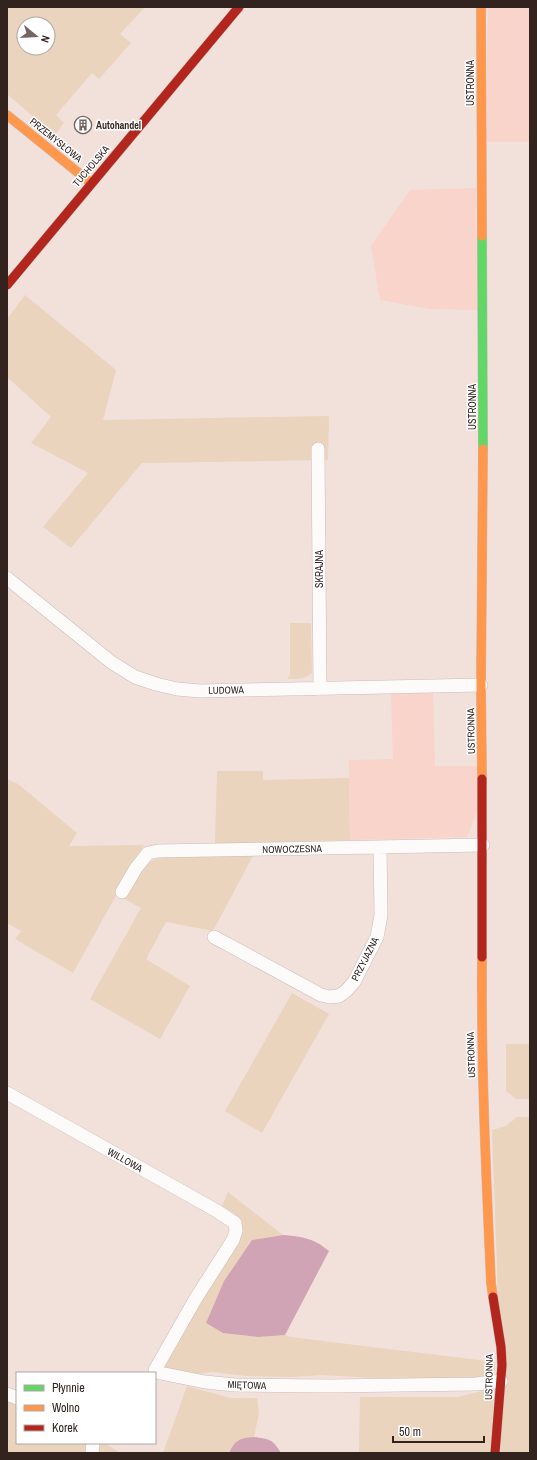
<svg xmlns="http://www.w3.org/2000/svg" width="537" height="1460" font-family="'Archivo Narrow',sans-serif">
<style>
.built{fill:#f8d4ca}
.green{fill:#ead4bd;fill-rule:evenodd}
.water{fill:#d0a4b4}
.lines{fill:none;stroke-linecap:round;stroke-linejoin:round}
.street-casing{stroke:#ccbcb8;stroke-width:14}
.fast-casing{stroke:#ccbcb8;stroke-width:10}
.slow-casing{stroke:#ccbcb8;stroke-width:10}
.jam-casing{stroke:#ccbcb8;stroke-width:10}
.street{stroke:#fdfafa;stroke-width:13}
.fast{stroke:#63d668;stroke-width:9}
.slow{stroke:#ff974d;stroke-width:9}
.jam{stroke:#b3261e;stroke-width:9}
.labels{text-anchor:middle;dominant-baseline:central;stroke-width:3;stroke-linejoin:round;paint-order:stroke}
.street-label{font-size:10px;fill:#32231f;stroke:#fff}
.poi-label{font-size:10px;font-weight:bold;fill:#32231f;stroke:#fff;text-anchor:start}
</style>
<rect width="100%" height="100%" fill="#f2e0db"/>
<!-- built -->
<path class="built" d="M488,7h42v135h-44z
M476,188l2,122 -48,-1 -50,-9 -9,-54 39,-56z
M433,693l2,73h42v46l-10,25 -117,3 -1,-80 44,-1 -2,-65z"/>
<!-- green -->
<path class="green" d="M7,7h138l-25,27 11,9 -32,36 -7,-6 -36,42 8,8 -9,12 -48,-41zM24,24h24v24h-24z
M25,295l91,75 -13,50 226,-4 -1,44 -186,3 -71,85 -28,-21 45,-54 -57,-30 20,-26 -44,-40v-58z
M290,623h21l1,50c-8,7 -15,6 -25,6l3,-4z
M217,771h46v9l86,-2 1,62 -135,4z
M7,779l11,5 59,49 -8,13 75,-1 -71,128 -58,-34 6,-8 -14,-8z
M254,854l-41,77 -47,-9 -20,37 44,27 -30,53 -70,-40 51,-91 -18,-10c4,-7 14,-28 19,-32 24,-17 82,-12 112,-12z
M292,993l37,21 -67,119 -37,-22z
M506,1044h24v55h-14l-10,-8z
M517,1117h13v336h-29l-4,-187 -5,-136 14,-4z
M228,1192l55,43 -31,5 -28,41 -18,42 17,10 35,4 27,-2 5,2 205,25v8l-9,9 -60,2 -104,-6 -30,2 -46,-1 -35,-4 -21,3 -26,-7 -1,-5 77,-138 -5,-11 -13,-8z
M187,1386l43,12h27l2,15 -5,24c-14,2 -19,3 -25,16h-66z
M486,1390l8,5 -4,58h-131l1,-56h98z
M7,1400l10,4v39h88l15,10h-109l-4,-1z"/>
<!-- water -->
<path class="water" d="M283,1235c21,2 30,3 46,16l-44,84 -27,2 -35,-4 -17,-10 18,-42 28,-41z
M254,1437c15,2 19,2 27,16h-52c6,-13 11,-15 25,-16z"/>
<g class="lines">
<defs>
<path id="street" d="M318,449l2,240
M7,578l104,84 24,15 21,7 21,5 23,2 281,-6
M122,892l14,-24 12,-15 10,-2 325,-6
M214,937l107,58 9,2 9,-1 7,-5 8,-9 23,-45 4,-22 -1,-68
M7,1093l210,118 18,12 1,8 -3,9 -37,58 -41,72 5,3 45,9 30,3 94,1 147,-2 25,-3
M7,1394l10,4
M92,1453l1,-10"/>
<path id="fast" d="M482,236l1,213"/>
<path id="slow" d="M481,7l1,229
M7,115l84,68
M482,779l-1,-94 2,-236
M482,957c-1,109 4,217 9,326l2,14"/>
<path id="jam" d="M7,285l232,-278
M482,957v-178
M493,1297l8,50 1,18 -7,88"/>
</defs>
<!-- street casing -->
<use href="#street" class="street-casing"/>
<!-- fast casing -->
<use href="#fast" class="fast-casing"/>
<!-- slow casing -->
<use href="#slow" class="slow-casing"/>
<!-- jam casing -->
<use href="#jam" class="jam-casing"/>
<!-- street -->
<use href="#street" class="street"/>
<!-- fast -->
<use href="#fast" class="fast"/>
<!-- slow -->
<use href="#slow" class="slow"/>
<!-- jam -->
<use href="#jam" class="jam"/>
</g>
<!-- icons -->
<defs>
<symbol id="building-ring" viewBox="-11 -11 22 22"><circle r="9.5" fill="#fff" stroke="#756561" stroke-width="1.5"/><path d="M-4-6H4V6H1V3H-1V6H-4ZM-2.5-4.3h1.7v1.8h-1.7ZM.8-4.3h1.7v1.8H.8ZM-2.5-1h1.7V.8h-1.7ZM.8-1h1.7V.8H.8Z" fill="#756561"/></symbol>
</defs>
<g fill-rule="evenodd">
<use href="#building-ring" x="73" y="115" width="20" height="20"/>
</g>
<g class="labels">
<!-- street labels -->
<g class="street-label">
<text transform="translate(470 83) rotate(-90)">USTRONNA</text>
<text transform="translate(56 140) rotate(39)">PRZEMYSŁOWA</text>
<text transform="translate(91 166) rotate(-50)">TUCHOLSKA</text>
<text transform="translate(472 407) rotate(-90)">USTRONNA</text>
<text transform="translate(319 569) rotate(-90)">SKRAJNA</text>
<text transform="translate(226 690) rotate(-1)">LUDOWA</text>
<text transform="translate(471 731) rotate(-91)">USTRONNA</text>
<text transform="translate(292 849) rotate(-1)">NOWOCZESNA</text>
<text transform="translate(365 959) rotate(-63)">PRZYJAZNA</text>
<text transform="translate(471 1055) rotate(-92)">USTRONNA</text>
<text transform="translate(125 1160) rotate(29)">WILLOWA</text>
<text transform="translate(489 1377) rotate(-89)">USTRONNA</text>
<text transform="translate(247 1385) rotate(2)">MIĘTOWA</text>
</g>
<!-- poi labels -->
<g class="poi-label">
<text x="96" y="125">Autohandel</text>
</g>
</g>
<!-- border -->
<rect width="537" height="1460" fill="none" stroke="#32231f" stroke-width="16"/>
<!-- legend -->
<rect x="16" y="1372" width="140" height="72" fill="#ffffff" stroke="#ada7a5"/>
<rect x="24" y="1385" width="20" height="6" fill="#63d668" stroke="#ada7a5"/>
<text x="52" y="1392" font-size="12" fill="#32231f">Płynnie</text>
<rect x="24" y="1405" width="20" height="6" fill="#ff974d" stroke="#ada7a5"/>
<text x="52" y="1412" font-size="12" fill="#32231f">Wolno</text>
<rect x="24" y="1425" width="20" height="6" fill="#b3261e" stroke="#ada7a5"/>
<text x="52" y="1432" font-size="12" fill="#32231f">Korek</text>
<!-- north arrow -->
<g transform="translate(36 36) rotate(108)"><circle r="19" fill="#ffffff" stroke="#ada7a5"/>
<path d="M0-3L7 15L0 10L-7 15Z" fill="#756561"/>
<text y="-6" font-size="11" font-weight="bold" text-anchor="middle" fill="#32231f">N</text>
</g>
<!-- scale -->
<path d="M393 1436v6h91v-6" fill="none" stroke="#32231f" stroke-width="2"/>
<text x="399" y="1436" font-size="12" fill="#32231f" stroke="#ffffff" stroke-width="3" paint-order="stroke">50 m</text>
</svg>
